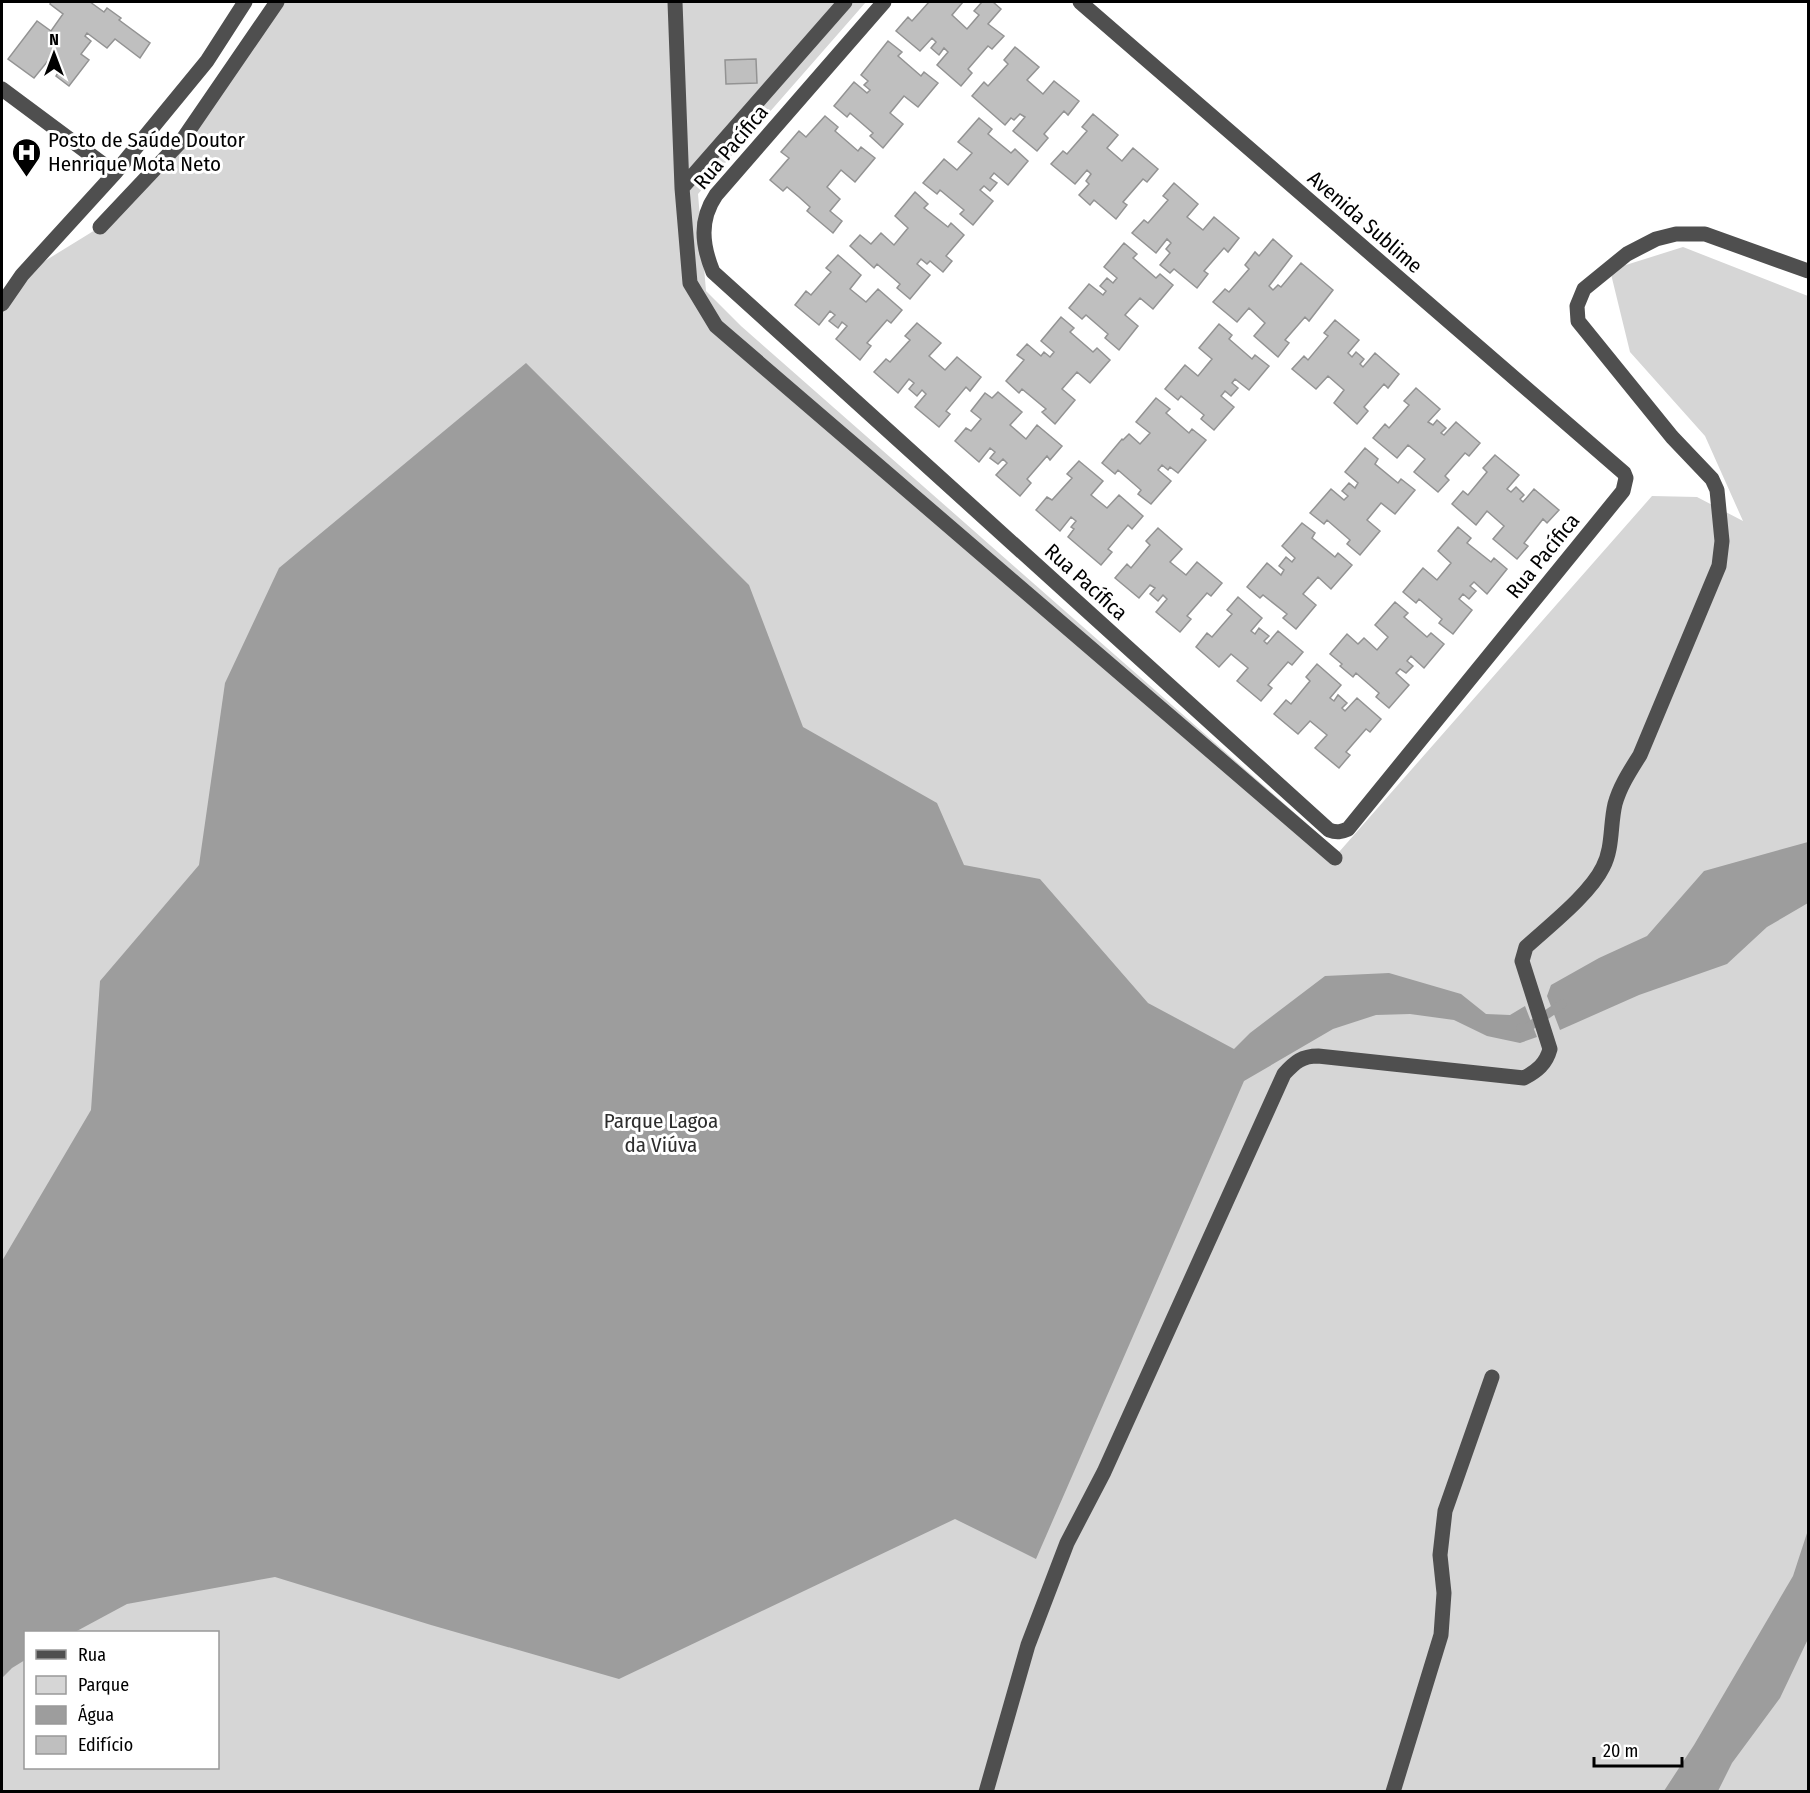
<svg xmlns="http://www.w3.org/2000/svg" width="1810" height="1793" font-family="'Fira Sans Condensed',sans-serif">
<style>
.green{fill:#d6d6d6;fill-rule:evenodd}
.water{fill:#9d9d9d}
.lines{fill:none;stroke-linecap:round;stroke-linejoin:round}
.stream{stroke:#9d9d9d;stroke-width:9}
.building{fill:#bfbfbf;stroke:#939393;stroke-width:1.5}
.minor{stroke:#4f4f4f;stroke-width:15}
.labels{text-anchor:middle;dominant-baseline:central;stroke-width:6;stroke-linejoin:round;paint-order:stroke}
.poi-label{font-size:21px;fill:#000;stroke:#fff;text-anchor:start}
.street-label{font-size:21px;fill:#000;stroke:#fff}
.park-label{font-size:21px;fill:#2d2d2d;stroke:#fff}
</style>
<rect width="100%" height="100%" fill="#fff"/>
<!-- green -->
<path class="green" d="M277,2h589l-168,192 8,97 35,35 598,526 313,-356 45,1 46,24 -38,-85 -75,-84 -20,-82 73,-23 125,49v1495l-1806,1v-1488l20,-29 78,-48 83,-88zM26,1632h192v136h-192z"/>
<!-- water -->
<path class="water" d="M526,363l223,222 54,142 134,76 27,62 76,14 108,124 86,46 16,-16 75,-57 64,-3 72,21 25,20 24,1 15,-9 12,31 -17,6 -33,-7 -33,-16 -44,-6 -34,1 -43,14 -89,52 -208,478 -81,-40 -336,160 -188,-54 -156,-48 -148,27 -52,28h-49l-1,28 -13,8 -10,10v-417l89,-151 9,-129 99,-116 26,-182 54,-115z
M1808,842v61l-41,24 -40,37 -88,31 -79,35 -13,-34 4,-11 48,-27 48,-22 57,-65z
M1808,1530v109l-28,59 -48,65 -14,28h-54l30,-46 99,-169z"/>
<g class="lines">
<!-- stream -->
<path class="stream" d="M1521,1028h6l35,-24"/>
</g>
<!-- building -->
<path class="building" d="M51,2h39l14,10 3,-4 14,10 -2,2 31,23 -10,15 -25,-19 -8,9 -20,-15 -2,3 6,5 -10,13 8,6 -20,26 -13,-10 3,-5 -12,-9 -13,16 -26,-19 29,-38 14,10 12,-17 -13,-10z
M929,2h34l-11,13 15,14 12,-14 -5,-4 8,-9h11l8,7 -13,15 16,12 -12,13 -4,-3 -20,23 4,4 -11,13 -24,-21 11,-13 -4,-4 -5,7 -8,-7 5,-6 -4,-4 -12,13 -24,-20 12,-14 4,4z
M888,41l14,11 -4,4 23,20 3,-4 14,11 -20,24 -14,-11 -14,17 13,11 -20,24 -13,-12 3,-3 -23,-20 -3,4 -13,-11 20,-24 13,11 3,-3 -6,-5 4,-4 -7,-6z
M1015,47l24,20 -12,13 16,14 11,-13 25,20 -11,14 -4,-4 -20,23 4,4 -11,13 -24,-20 12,-14 -5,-3 -6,6 -3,-2 -6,7 -33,-29 12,-14 4,4 20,-22 -4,-4z
M756,59l1,24 -31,1 -1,-24z
M1093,114l25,21 -11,13 15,13 11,-13 25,21 -11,13 -4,-3 -20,23 4,3 -11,14 -22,-19 -4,5 -11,-10 10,-11 -3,-3 5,-7 -4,-4 -12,14 -24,-20 12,-13 4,3 20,-23 -5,-4z
M825,116l13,11 -3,4 23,20 3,-4 14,11 -20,24 -14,-12 -14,17 13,12 -10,12 12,10 -9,12 -26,-22 3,-4 -11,-10 -12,-10 -4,4 -13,-11 19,-22 -8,-6 18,-21 7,6z
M979,118l13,11 -4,5 23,19 4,-4 13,12 -20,24 -14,-12 -4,5 7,5 -7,8 -6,-5 -4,4 13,11 -20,24 -13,-11 4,-4 -24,-20 -3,4 -14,-11 21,-24 13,11 15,-17 -14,-11z
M1174,183l24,21 -11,13 16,13 11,-13 25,21 -11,14 -4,-4 -20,23 4,3 -11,14 -23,-19 -4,4 -10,-8 10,-12 -4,-4 5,-6 -4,-4 -11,14 -24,-20 12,-13 4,3 20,-23 -5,-4z
M915,192l13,12 -4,4 24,19 3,-4 13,12 -18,21 6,5 -9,11 -13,-11 -3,3 -6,-5 -4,5 13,11 -20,24 -13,-11 3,-4 -23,-20 -3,4 -24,-22 10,-11 11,9 10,-11 13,12 14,-17 -13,-12z
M1273,239l19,17 -23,30 4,4 5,-5 3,2 20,-24 32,27 -24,31 -4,-4 -20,23 4,3 -11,14 -24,-21 11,-13 -16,-15 -12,14 -24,-20 12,-13 4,3 20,-23 -4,-4 10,-13 4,4z
M1124,243l13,11 -4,4 23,20 4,-4 13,11 -20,24 -13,-11 -15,17 13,11 -19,24 -14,-12 3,-4 -22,-19 -4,4 -13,-11 20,-24 14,11 3,-4 -6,-5 7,-8 6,5 4,-5 -13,-11z
M838,255l23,20 -11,14 16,13 12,-13 24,21 -11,13 -4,-3 -20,23 4,3 -11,14 -24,-21 11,-13 -5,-4 -4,6 -9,-7 6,-6 -5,-4 -11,14 -24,-20 11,-14 5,4 20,-23 -5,-4z
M1061,317l13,11 -4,4 23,20 4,-4 13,12 -20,23 -13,-11 -15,17 13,11 -20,24 -13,-12 4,-3 -24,-20 -3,4 -13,-12 18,-21 -7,-5 10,-11 14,12 3,-4 6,5 4,-5 -13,-11z
M1335,320l24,20 -11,13 4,4 4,-5 8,7 -4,5 3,3 12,-14 24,21 -11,14 -4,-4 -20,23 4,4 -11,13 -23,-21 10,-13 -16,-14 -12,13 -24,-20 12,-13 4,4 20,-24 -4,-3z
M917,323l24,20 -12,13 16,14 12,-13 24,20 -11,14 -4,-4 -20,24 4,3 -11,13 -24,-20 11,-13 -4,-4 -5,6 -8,-7 5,-6 -5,-4 -11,14 -24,-21 12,-13 4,3 20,-22 -5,-4z
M1219,324l13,11 -3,4 23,20 3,-4 14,11 -20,24 -14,-11 -3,4 6,5 -7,8 -6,-5 -4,5 13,11 -20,23 -13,-11 3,-4 -23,-19 -3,4 -13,-11 20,-24 13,11 14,-17 -13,-11z
M1416,388l24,21 -12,13 5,3 4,-5 9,8 -5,5 3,2 12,-13 24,21 -11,13 -4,-3 -20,23 4,4 -11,12 -24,-20 11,-13 -17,-14 -11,13 -24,-20 12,-14 4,4 20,-23 -5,-4z
M998,392l24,20 -12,13 16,14 11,-14 25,21 -12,14 -3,-4 -20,23 4,4 -11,13 -24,-21 11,-12 -4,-4 -5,5 -8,-6 5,-6 -5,-4 -11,14 -24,-21 11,-13 5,3 10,-12 -10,-8 14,-18 7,5z
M1156,398l14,11 -4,4 23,20 3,-4 14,11 -28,33 -8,-6 -2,3 -6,-5 -4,5 13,11 -20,23 -13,-10 3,-4 -23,-20 -3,4 -13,-11 20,-24 1,1 6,-6 11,10 10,-11 -14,-11z
M1365,448l13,11 -3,5 23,19 3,-4 14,11 -20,24 -14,-11 -14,17 13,11 -20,24 -13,-11 3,-4 -23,-20 -3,4 -14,-11 21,-24 13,11 4,-4 -6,-5 7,-8 6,5 3,-5 -13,-11z
M1495,455l24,20 -12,14 4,3 5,-5 8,8 -4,4 3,3 11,-13 25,21 -12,13 -4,-4 -19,24 4,3 -11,13 -24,-20 11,-13 -17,-15 -11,14 -24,-21 11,-13 5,4 19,-23 -4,-4z
M1079,461l24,20 -12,14 16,13 12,-13 24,21 -11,13 -4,-4 -20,24 4,3 -11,13 -33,-28 6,-8 -3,-2 5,-6 -5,-4 -11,14 -24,-21 11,-13 5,3 20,-22 -5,-4z
M1302,523l13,10 -3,5 23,19 3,-4 14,12 -21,24 -13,-12 -15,17 13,11 -20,24 -13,-11 4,-4 -24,-19 -3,3 -13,-11 20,-24 14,12 3,-5 -5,-4 7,-9 6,5 3,-4 -13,-12z
M1458,527l13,11 -4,5 24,19 3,-4 13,11 -20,25 -13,-12 -4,4 6,5 -7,8 -6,-5 -4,5 13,11 -19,24 -14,-11 3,-4 -23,-20 -3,4 -13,-11 20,-24 14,12 14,-17 -13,-12z
M1158,528l24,21 -12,13 16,13 11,-13 25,21 -11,13 -4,-3 -20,23 4,3 -11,13 -24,-20 11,-13 -4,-4 -5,6 -8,-7 5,-6 -5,-3 -11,13 -24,-20 12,-14 4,4 19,-23 -4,-4z
M1238,597l24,21 -11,13 4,3 4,-6 10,8 -5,5 3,3 11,-13 25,21 -11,13 -4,-3 -20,23 4,3 -11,13 -24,-20 11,-13 -17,-14 -12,13 -23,-20 11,-14 5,4 20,-23 -5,-4z
M1395,602l13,11 -4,4 23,20 4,-4 13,11 -20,24 -13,-12 -4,5 6,5 -7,7 -6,-4 -4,4 13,12 -20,23 -13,-11 3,-4 -23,-20 -3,4 -13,-11 2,-2 -12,-10 17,-20 11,10 6,-6 13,12 11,-13 -13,-12z
M1317,664l24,21 -11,13 4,3 4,-6 9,8 -5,5 3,3 12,-13 24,21 -11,13 -4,-3 -20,23 4,3 -11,13 -24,-20 12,-13 -17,-14 -12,13 -24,-20 12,-14 5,4 19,-23 -4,-4z"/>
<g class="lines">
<!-- minor -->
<path class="minor" d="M675,2l7,186 8,95 26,43 619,532
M884,2l-168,193c-17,25 -14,50 -3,77l616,558c8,3 12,2 19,-1l275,-338 3,-13 -2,-5 -544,-471
M2,89l113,84
M682,188l163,-186
M100,227l83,-88 94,-137
M2,304l20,-29 93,-102 92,-112 38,-59
M986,1792l42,-147 39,-102 37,-71 180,-398c11,-12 18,-18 34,-18l206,22c13,-7 22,-14 26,-29l-28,-88 4,-14c23,-21 64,-53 77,-80 10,-19 7,-42 12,-63 5,-18 15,-33 25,-49l79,-189 3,-25 -5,-51 -5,-11 -40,-42 -94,-116 -1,-15 7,-17 43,-35 29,-15 20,-5h29l103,37
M1393,1792l48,-157 3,-42 -4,-38 5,-44 47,-134"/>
</g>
<!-- icons -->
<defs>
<symbol id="hospital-pin" viewBox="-11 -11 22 30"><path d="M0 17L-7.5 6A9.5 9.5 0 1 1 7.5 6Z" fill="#000" stroke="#fff"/><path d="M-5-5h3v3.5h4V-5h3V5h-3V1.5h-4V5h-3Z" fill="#fff"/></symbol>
</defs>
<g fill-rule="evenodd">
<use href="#hospital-pin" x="10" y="136" width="33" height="45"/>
</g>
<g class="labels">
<!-- poi labels -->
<g class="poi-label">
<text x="48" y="140">Posto de Saúde Doutor<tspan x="48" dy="24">Henrique Mota Neto</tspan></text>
</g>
<!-- street labels -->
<g class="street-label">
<text transform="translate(731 147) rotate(-50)">Rua Pacífica</text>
<text transform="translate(1365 222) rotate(41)">Avenida Sublime</text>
<text transform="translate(1543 556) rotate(-51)">Rua Pacífica</text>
<text transform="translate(1086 582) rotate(42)">Rua Pacífica</text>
</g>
<!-- park labels -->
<g class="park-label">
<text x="661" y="1121">Parque Lagoa<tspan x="661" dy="24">da Viúva</tspan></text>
</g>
</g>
<!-- border -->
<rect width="1810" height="1793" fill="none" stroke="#000000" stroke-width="6"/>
<!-- legend -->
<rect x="24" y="1631" width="195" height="138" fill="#ffffff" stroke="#999999" stroke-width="1.5"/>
<rect x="36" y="1650" width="30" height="9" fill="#4f4f4f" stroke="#999999" stroke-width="1.5"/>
<text x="78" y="1661" font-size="18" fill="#000000">Rua</text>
<rect x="36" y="1676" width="30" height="18" fill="#d6d6d6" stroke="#999999" stroke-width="1.5"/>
<text x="78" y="1691" font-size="18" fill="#000000">Parque</text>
<rect x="36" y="1706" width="30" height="18" fill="#9d9d9d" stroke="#999999" stroke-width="1.5"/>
<text x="78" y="1721" font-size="18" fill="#000000">Água</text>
<rect x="36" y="1736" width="30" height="18" fill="#bfbfbf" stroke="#999999" stroke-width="1.5"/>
<text x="78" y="1751" font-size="18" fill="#000000">Edifício</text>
<!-- north arrow -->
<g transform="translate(54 54)" stroke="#ffffff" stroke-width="4.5" paint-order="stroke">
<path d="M0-4.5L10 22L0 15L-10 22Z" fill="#000000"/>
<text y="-9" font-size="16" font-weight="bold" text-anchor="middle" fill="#000000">N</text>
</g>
<!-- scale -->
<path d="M1594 1757v9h88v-9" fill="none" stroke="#000000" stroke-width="3"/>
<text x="1603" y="1757" font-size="18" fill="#000000" stroke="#ffffff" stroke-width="4.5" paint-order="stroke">20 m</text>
</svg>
